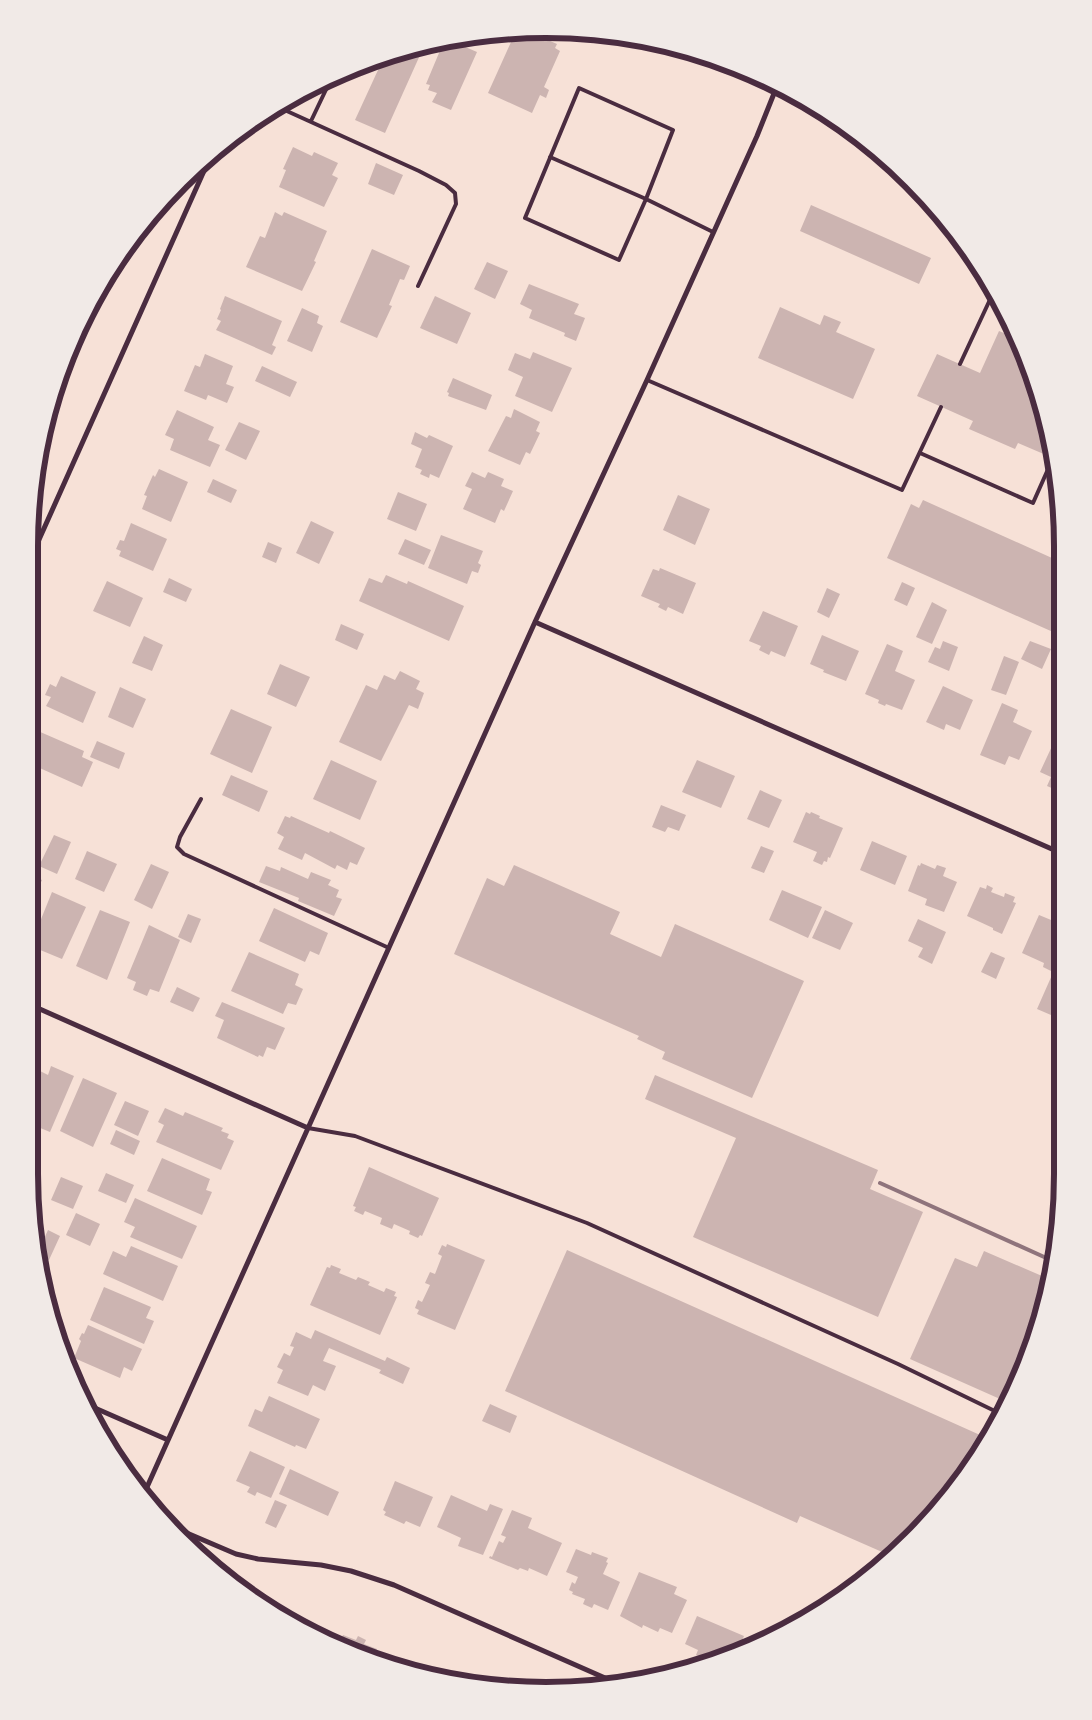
<svg xmlns="http://www.w3.org/2000/svg" width="1092" height="1720" font-family="Inter,sans-serif">
<style>
.building{fill:#ccb4b1}
.lines{fill:none;stroke-linecap:round;stroke-linejoin:round}
.service{stroke:#4a2c40;stroke-width:4}
.minor{stroke:#4a2c40;stroke-width:5}
.rail{stroke:#8f747c;stroke-width:4}
.rim{fill:none;stroke:#4a2c40;stroke-width:6}
</style>
<rect width="100%" height="100%" fill="#f7e1d7"/>
<!-- building -->
<path class="building" d="M525,30l32,14 -2,4 5,3 -16,36 5,3 -3,8 -6,-3 -8,18 -44,-20 28,-62 8,3z
M449,40l28,12 -26,58 -19,-8 5,-9 -9,-3 2,-5 -4,-1 18,-43z
M425,44l-40,89 -30,-13 29,-63 28,-11z
M293,147l19,9 2,-4 24,11 -6,12 6,3 -14,29 -45,-20 7,-17 -3,-1z
M376,163l27,12 -9,20 -26,-11z
M811,205l120,53 -12,26 -119,-53z
M275,212l7,4 2,-4 43,19 -13,30 2,1 -14,29 -56,-24 14,-31 5,2z
M372,249l38,17 -6,14 -4,-1 -11,26 3,1 -15,32 -37,-16z
M487,262l21,9 -13,28 -21,-10z
M529,284l50,20 -5,10 11,4 -9,23 -12,-5 1,-3 -36,-15 3,-8 -12,-6z
M225,296l57,25 -10,24 4,2 -4,8 -56,-25 5,-9 -4,-2 4,-9 -1,-1z
M435,296l36,17 -14,31 -37,-16z
M780,307l40,18 4,-10 17,7 -5,10 39,17 -22,50 -95,-41z
M302,308l17,8 -2,7 6,3 -11,26 -25,-11z
M999,331l19,8 28,73 7,46 -35,-15 -3,6 -46,-20 4,-8 -56,-25 20,-42 43,19z
M533,352l39,16 -20,44 -37,-16 8,-19 -15,-7 7,-17 15,6z
M205,354l28,12 -7,18 8,3 -7,16 -19,-8 -2,5 -22,-9 11,-26 5,2z
M262,366l35,16 -7,15 -35,-16z
M453,378l39,17 -6,15 -38,-14 1,-3 -2,-1z
M514,409l26,13 -4,9 4,2 -10,21 -4,-2 -6,13 -32,-14 18,-35 5,2z
M177,410l37,17 -6,13 12,5 -10,22 -40,-17 4,-11 -9,-4z
M239,422l21,9 -14,29 -21,-10z
M415,432l12,6 2,-3 24,11 -14,32 -9,-4 -1,4 -9,-4 2,-4 -7,-3 7,-18 -11,-5z
M159,469l29,13 -17,40 -29,-13 5,-13 -3,-1 9,-20 2,2z
M472,472l13,6 3,-6 16,7 -3,7 12,5 -9,20 -3,-2 -6,14 -32,-14 9,-20 -7,-3z
M213,479l24,11 -6,13 -24,-11z
M398,492l29,12 -11,27 -29,-12z
M678,495l32,14 -15,36 -32,-15z
M923,500l129,58 10,-23v101l-175,-78 24,-54 8,4z
M311,521l23,11 -15,32 -23,-11z
M131,523l36,16 -14,32 -34,-15 2,-5 -5,-2 4,-9 4,1z
M441,535l42,16 -5,12 3,2 -3,8 -6,-2 -5,13 -39,-16z
M405,539l26,11 -7,15 -26,-11z
M268,542l14,6 -6,15 -14,-6z
M660,568l36,15 -13,31 -15,-7 -2,4 -8,-4 2,-3 -19,-8 12,-27 6,2z
M386,575l21,9 1,-3 56,25 -15,35 -90,-40 10,-23 13,5z
M169,578l23,11 -6,13 -23,-10z
M107,581l36,17 -13,29 -37,-16z
M902,582l13,6 -8,18 -13,-6z
M827,588l13,6 -11,24 -12,-6z
M932,602l15,8 -15,34 -16,-7z
M763,611l35,15 -13,31 -14,-6 -2,4 -10,-5 2,-4 -12,-5z
M341,624l23,10 -7,16 -22,-10z
M822,635l37,16 -13,30 -23,-9 1,-2 -14,-6z
M144,636l19,9 -11,26 -20,-8z
M943,641l15,6 -9,24 -21,-9 7,-15 5,2z
M1030,641l21,8 -9,20 -21,-10z
M887,644l16,7 -8,20 20,9 -13,30 -16,-6 -1,2 -7,-3 1,-3 -14,-6z
M1004,656l15,6 -13,33 -15,-5z
M280,664l30,13 -14,30 -29,-13z
M400,671l20,10 -4,8 8,4 -6,16 -9,-4 -28,56 -42,-19 27,-57 11,5 7,-15 11,5z
M61,676l35,16 -13,31 -37,-17 5,-9 -6,-2 5,-11 6,3z
M943,686l30,14 -13,30 -14,-6 -2,6 -18,-8z
M120,687l26,12 -13,29 -25,-11z
M1002,703l16,7 -5,12 19,9 -13,29 -10,-4 -4,9 -25,-10z
M231,709l41,18 -20,46 -42,-19z
M38,731l46,20 -2,6 11,5 -11,25 -49,-22v-24z
M97,741l28,12 -6,16 -29,-12z
M1053,744l8,4v44l-14,-6 4,-9 -11,-5z
M331,760l46,21 -17,39 -47,-21z
M697,760l38,16 -14,32 -39,-16z
M231,775l37,16 -9,21 -37,-17z
M760,790l22,10 -13,28 -22,-9z
M661,805l25,10 -7,16 -11,-4 -3,5 -13,-5z
M806,812l4,2 1,-2 9,4 -1,2 24,10 -13,30 -2,-1 -1,5 -3,-1 -2,4 -9,-4 4,-9 -24,-10z
M285,816l5,2 1,-2 38,17 1,-2 35,17 -8,17 -7,-3 -3,8 -10,-5 -2,4 -30,-16 -3,7 -24,-11 6,-12 -7,-4z
M54,835l17,7 -14,32 -18,-8z
M872,841l35,15 -12,29 -35,-15z
M761,846l13,5 -10,22 -13,-5z
M87,851l30,13 -13,28 -29,-13z
M921,863l14,6 2,-4 9,3 -3,8 14,6 -13,30 -19,-7 2,-6 -19,-8 10,-26 2,1z
M151,864l18,8 -17,37 -18,-9z
M514,865l106,47 -10,22 51,23 14,-33 129,57 -52,117 -90,-39 3,-7 -28,-13 2,-3 -185,-82 33,-76 17,8z
M266,866l14,5 1,-4 27,12 3,-7 20,8 -3,5 11,5 -3,7 6,2 -8,17 -36,-15 1,-3 -40,-16z
M33,876l9,4 -9,19z
M987,885l6,3 -2,4 13,5 1,-4 10,4 -2,5 3,1 -14,31 -9,-4v-2l-26,-12 13,-29 6,2z
M782,890l40,17 -14,31 -39,-18z
M52,892l34,15 -24,52 -29,-12v-8z
M274,908l54,25 -9,22 -9,-4 -5,11 -46,-21z
M100,910l30,12 -23,58 -31,-14z
M825,910l28,13 -13,27 -28,-12z
M188,914l13,5 -10,24 -13,-6z
M1060,914v47l-3,8 -4,-2 -2,4 -8,-4 1,-4 -22,-10 17,-38 17,7z
M918,919l28,13 -14,32 -14,-7 5,-9 -15,-7z
M149,925l31,15 -21,52 -9,-3 -3,7 -14,-6 3,-8 -9,-4z
M249,952l50,22 -4,11 8,4 -7,16 -8,-2 -5,11 -52,-23z
M991,952l14,6 -9,21 -15,-7z
M1052,975l8,4v18l-9,18 -14,-6z
M177,987l23,11 -7,14 -23,-10z
M222,1002l63,26 -10,22 -8,-3 -4,10 -4,-2 -1,2 -41,-19 7,-18 -9,-4z
M51,1066l23,10 -24,56 -17,-7v-37l7,-17 8,4z
M655,1075l223,95 -8,19 53,23 -45,105 -185,-80 43,-99 -91,-39z
M83,1078l34,15 -24,54 -33,-16z
M125,1101l24,10 -11,25 -24,-11z
M165,1108l18,8 2,-4 38,16 -2,3 8,3 -2,4 7,3 -13,29 -65,-28 8,-17 -6,-3z
M116,1130l24,11 -6,14 -24,-11z
M162,1158l48,21 -4,11 6,2 -10,23 -55,-24z
M369,1167l70,31 -17,38 -2,-1 -2,3 -9,-4 1,-3 -16,-7 -2,5 -12,-5 2,-6 -17,-7 -2,4 -9,-4 2,-4 -3,-1z
M106,1173l28,12 -8,18 -28,-12z
M61,1177l22,9 -10,23 -22,-9z
M135,1198l62,28 -15,33 -52,-22 5,-10 -11,-5z
M76,1213l24,11 -10,22 -24,-11z
M48,1230l12,6 -11,24 -12,-6z
M447,1244l38,16 -30,70 -38,-16 2,-4 -4,-2 3,-8 4,2 8,-17 -5,-2 5,-11 5,2 7,-18 -4,-2 4,-9 4,2z
M131,1246l47,20 -15,35 -60,-27 10,-23 13,6z
M567,1250l422,189 -54,76 -46,40 -89,-39 -3,7 -292,-132z
M984,1251l65,28 -25,93 -15,31 -99,-44 45,-101 22,9z
M331,1265l10,4 -2,4 17,7 2,-3 12,5 -2,3 16,7 2,-4 10,4 -2,4 3,1 -17,38 -70,-30 17,-38 3,1z
M104,1287l47,20 -5,11 8,3 -10,23 -54,-24z
M88,1325l54,24 -10,22 -8,-4 -4,11 -46,-20 7,-17 -2,-2 3,-6 2,1z
M315,1330l70,31 2,-4 23,11 -7,16 -24,-11 2,-3 -52,-22 -6,13 13,5 -11,25 -12,-6 -5,11 -31,-13 6,-13 -6,-3 7,-14 6,3 4,-9 -4,-1 6,-14 15,7z
M269,1396l51,23 -14,30 -10,-4 -1,2 -47,-21 7,-17 7,3z
M490,1404l27,12 -7,17 -28,-12z
M250,1451l35,16 -14,31 -14,-6 -2,4 -8,-4 3,-5 -14,-6z
M290,1469l49,23 -11,24 -49,-22z
M395,1481l38,16 -13,30 -14,-6 -2,3 -20,-9 2,-3 -3,-2z
M451,1495l36,16 3,-7 13,5 -20,46 -25,-9 3,-8 -24,-11z
M275,1500l12,5 -11,23 -11,-5z
M512,1510l20,8 -4,10 34,15 -15,33 -18,-8 -1,3 -8,-3 -2,2 -29,-12 1,-2 2,1 7,-16 4,2 3,-6 -5,-2z
M576,1549l15,6 1,-3 16,6 -2,4 2,1 -5,11 17,8 -12,28 -14,-6 -2,4 -9,-4 2,-5 -13,-5 1,-2 -4,-2 3,-8 3,2 3,-7 -12,-5z
M639,1572l38,15 -3,7 13,6 -15,33 -12,-5 -2,4 -15,-7 -1,3 -22,-12z
M697,1616l47,20 -8,18 -16,6 -2,-1 -5,3 -17,-7 2,-5 -13,-6z
M343,1635l13,5 2,-4 8,4 -2,4 13,5 -5,12 -34,-16z
M392,1661l20,8v1l-22,-4z"/>
<g class="lines">
<!-- service -->
<path class="service" d="M278,107l141,64 27,14 9,8 1,11 -38,82
M311,121l21,-44
M550,157l96,42 27,-69 -94,-42 -54,130 94,42 27,-61 67,33
M960,364l34,-73
M647,380l255,110 39,-83
M920,453l113,50 20,-45
M201,799l-21,38 -3,10 7,7 205,94
M308,1128l47,8 232,87 311,141 105,51"/>
<!-- minor -->
<path class="minor" d="M33,553l179,-400
M535,622l526,231
M33,1006l275,122
M88,1405l80,35
M143,1496l392,-874 112,-242 110,-244 20,-50
M168,1525l68,29 22,5 63,6 30,6 43,14 227,100"/>
<!-- rail -->
<path class="rail" d="M880,1183l173,78"/>
</g>
<!-- crop -->
<path d="M0 0H1092V1720H0ZM546 38H546A508 508 0 0 1 1054 546V1174A508 508 0 0 1 546 1682H546A508 508 0 0 1 38 1174V546A508 508 0 0 1 546 38Z" fill="#f1eae7" fill-rule="evenodd"/>
<path class="rim" d="M546 38H546A508 508 0 0 1 1054 546V1174A508 508 0 0 1 546 1682H546A508 508 0 0 1 38 1174V546A508 508 0 0 1 546 38Z"/>
</svg>
